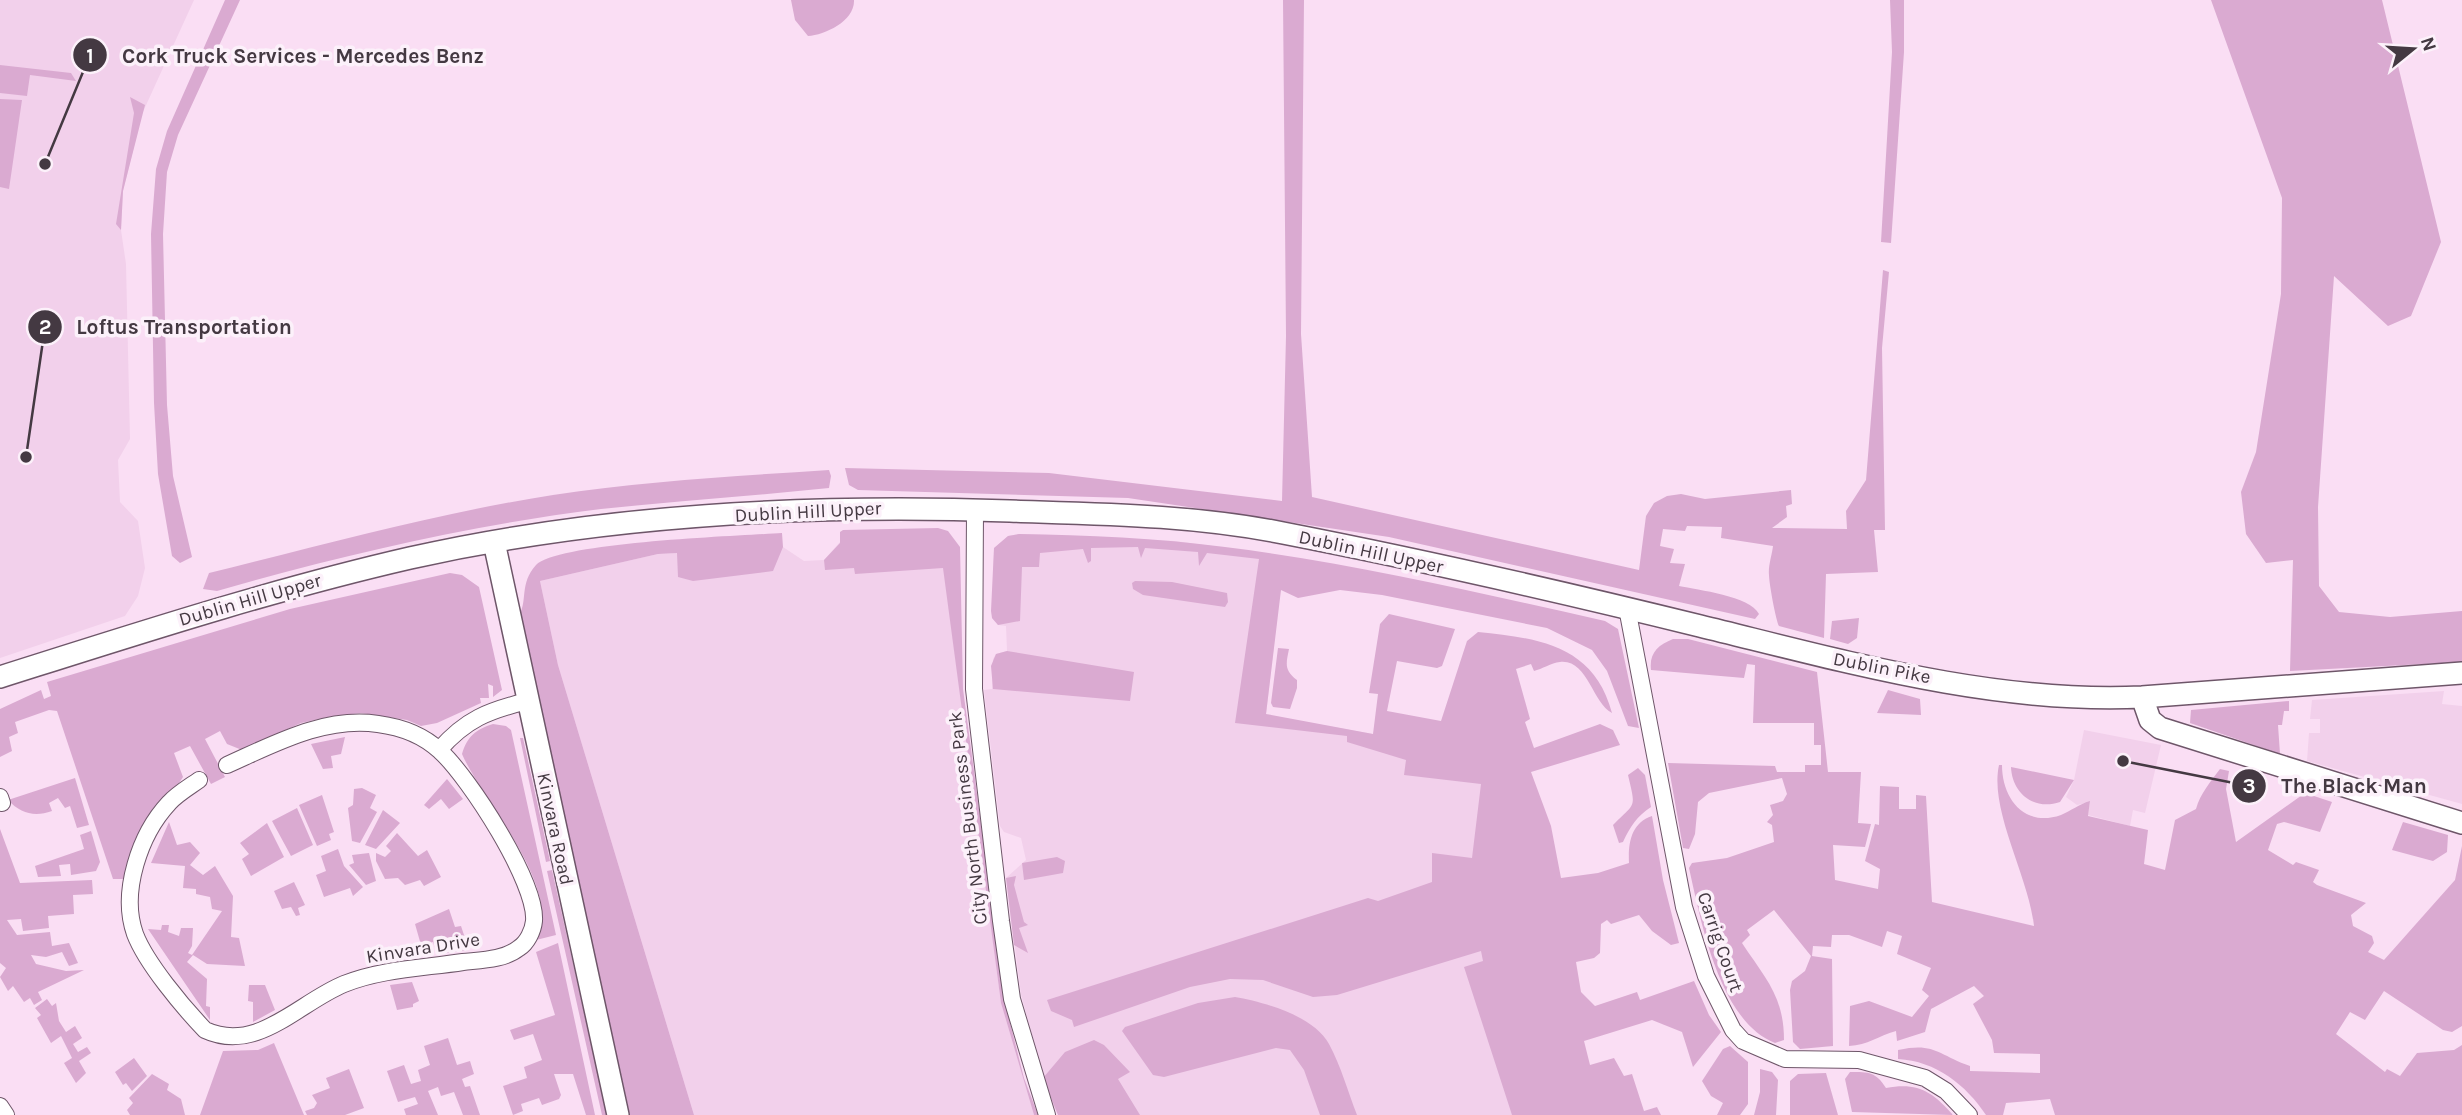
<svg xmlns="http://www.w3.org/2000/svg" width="2462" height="1115" font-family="Karla,sans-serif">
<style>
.built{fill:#f2d0eb}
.green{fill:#daaad1}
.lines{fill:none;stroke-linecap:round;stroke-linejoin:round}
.minor-casing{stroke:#6e5669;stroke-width:18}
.tertiary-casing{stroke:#6e5669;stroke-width:24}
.minor{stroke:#fff;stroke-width:16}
.tertiary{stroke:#fff;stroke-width:21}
.labels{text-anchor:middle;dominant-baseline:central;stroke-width:7;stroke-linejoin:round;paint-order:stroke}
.street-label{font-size:19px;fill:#443942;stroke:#fcf1fa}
.leader{fill:none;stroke:#443942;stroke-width:2.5}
.callout-dot{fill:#443942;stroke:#fcf1fa;stroke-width:2.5}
.mark-label{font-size:21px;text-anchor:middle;font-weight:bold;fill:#fff}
.callout-label{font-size:21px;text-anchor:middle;font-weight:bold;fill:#443942;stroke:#fcf1fa;stroke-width:7;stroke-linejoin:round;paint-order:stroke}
</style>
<rect width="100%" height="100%" fill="#fadef4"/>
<!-- built -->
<path class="built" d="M0,0h194l-52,114 -19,77 -2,39 5,34 4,175 -12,21 2,42 18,19 7,47 -7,28 -13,20 -125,42z
M1019,534l156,7 109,15 -18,159 107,19 146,42 18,109 63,230h-542l-10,-20 -27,-101 -15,-116 20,-18 -5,-22 -17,-6 -4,-6 -16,-136 8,-1 1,-30 3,-5 11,-3 -1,-25 -8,-1 -6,-7 2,-70 14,-12z
M840,542l101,5 60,456 33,112h-340l-136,-450 -18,-84 118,-27 125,-7 21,14 20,-1z
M2444,691l-2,13 20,2v98l-155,-43 2,-28h11v-14h-10l2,-19z
M2084,730l77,15 -16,68 -12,-3 -3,16 -42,-11 2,-13 -13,3 -11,-8 8,-17z"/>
<!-- green -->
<path class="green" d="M225,0h15l-62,135 -11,37 -4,62 4,171 6,71 19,81 -12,6 -8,-7 -14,-82 -4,-71 -3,-169 5,-65 11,-38z
M791,0h63c1,21 -29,35 -46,36l-13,-16z
M1283,0h21l-3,334 11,163 327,73 7,-54 8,-13 13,-7 14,-2 24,5 86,-9 1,14 -6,2 1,11 -15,11 75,1 -1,-18 20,-31 17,-210 6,2 -7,76 3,182h-11l4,42 -52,2 -2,64 -45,-12c-3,-5 -10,-43 -10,-51 -1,-9 3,-20 4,-29l-52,-8 1,-11 -35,-1 -2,5 -22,-2 -3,17 14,3 -4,14 15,1 -6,22c19,4 71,10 80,28l-4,5 -366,-82 -261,-39 -270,-8 -9,-5 -4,-17 204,5 233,28 4,-165z
M1890,0h14v52l-13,191 -10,-1 11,-190z
M2211,0h171l59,242 -30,74 -23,10 -54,-50 -16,231 1,79 20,26 51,5 72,-6v51l-172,9 3,-111 -27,3 -20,-29 -5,-42 15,-40 25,-158 1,-96z
M0,65l71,8 5,8 -46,-6 -3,21 -27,-3z
M130,97l15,8 -22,86 -2,39 -5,-6 18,-111z
M0,99l22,1 -13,89 -9,-2z
M829,470l2,6 -2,12c-76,8 -152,13 -228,21 -130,16 -259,46 -384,82l-14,-2 6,-16c114,-28 228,-60 344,-78 91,-14 184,-19 276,-25z
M938,528l10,3 12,16 3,142 42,314 19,75 14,37h-4l-33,-112 -58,-435 -88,6 -1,-6 -29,2 -1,-10 16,-17v-11l3,-2z
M782,533l1,14 -10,24 -80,10 -15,-4 -1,-24 -19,1 -118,27 18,84 136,450h-64l-111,-500c9,-14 0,-31 17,-50 24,-23 204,-29 246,-32z
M1019,534c68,1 138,4 206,13 128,16 255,46 380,74l13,8 21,99 -11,-2 -21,-55 -15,-21 -45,-22 -165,-33 -42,-5 -42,8 -17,-8 -15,124 107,20 5,-40 -9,-1 11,-69 9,-10 66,15 -13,37 -5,2 -40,-7 -10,50 54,10 26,-80 11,-9c60,6 116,13 134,81 -20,-10 -24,-54 -52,-51 -9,1 -18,7 -26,9l-3,-7 -15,5 14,50 -5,3 9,26 66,-24 13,6 7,15 -89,27 20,54 10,52 37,-5 31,-10c-1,-20 2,-40 23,-47l11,64 16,63 -8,2 -19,-14 -13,-16 -28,9 -4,-4 -6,4 -1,29 -6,5 -18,4 5,30 14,14 42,-14 3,8 54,-19 15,34 12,17 -28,35 -11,-35 -30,-12 -68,21 6,24 24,-7 10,18 8,-2 12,37 13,-4 4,8h-149l-48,-148 19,-6 -2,-10 -144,44 -24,2 -50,-17 -33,-1 -40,8 -116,40 -2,-7 -21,-9 -4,-11 321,-102 10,3 54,-19v-29l40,5 9,-74 -77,-9 2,-15 -59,-18v-6l-112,-13 24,-164 -52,-6 -8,13 -1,-14 -53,-4 -4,10 -3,-11 -47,1v13l-3,2 -5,-14 -43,4 -1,14h-17l-2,54 -22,4 -6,-7 -1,-7 3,-63 14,-12z
M450,573l12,2 17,12 23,103 -9,7v-11l-5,-2 1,14h-9l1,5 -44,20 -16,3 -14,-6 -46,-7 -28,3 -32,7 -59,27 -15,-6 -7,-13 -15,8 20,38 -14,7 -21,-38 -16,7 9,24c-6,11 -16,15 -24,24 -19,22 -27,51 -35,78h-11l-56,-168 -8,-1 -34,12 3,11 -9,4 3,14 -12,6v-48l41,-19 3,9 7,-3 -4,-14 243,-73z
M1135,581l37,1 55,11 1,9 -3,5 -82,-12 -10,-6 -1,-6z
M1859,618l-2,20 -9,6 -18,-5 2,-18z
M1673,639h15l129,33 11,100h33l-3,51 13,1 -6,23 -32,-2 2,35 43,9 2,-20 -15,-8 10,-37 4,1 1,-39 19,1v22h17v-14l10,1 6,106 102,24c-5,-49 -45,-116 -35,-161h3c0,33 22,63 59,50 10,-4 18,-11 29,-14l-2,15 60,14 -4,34 21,6 10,-50 21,-11c4,-15 15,-28 24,-40l9,2 -3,18 10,53 69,-49 27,9 -12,30 -36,-10 -7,2 -9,26 25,15 3,-3 23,8 -6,12 4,3 49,18 -15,12 2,11 19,10 2,7 -6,9 16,8 71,-80 7,-34v180l-10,6 -9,-2 -59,-39 -19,29 -15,-8 -14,22 49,38 2,-3 13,7 17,-23 37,-3 8,-5v70h-407l-5,-16 -44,4 -3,12h-17c-20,-30 -50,-54 -88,-56v-9c36,-8 39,4 72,16v5l70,2v-19l-46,-1 -2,-13 -19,-36 11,-8 -10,-10 -43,23 -6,23 -28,9 -1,-10c-18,5 -28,14 -47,15l1,-40 19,-5 43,16 17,-21 -7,-6 9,-22 -34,-14 5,-18 -15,-5 -5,16 -33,-12h-17l-1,12 -18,-1 -1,10 20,3 1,87 -33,3 -7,-7 -3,-52 2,-9 13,-10 6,-15 -37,-46 -27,20 3,5 -8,8c23,35 42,53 42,97l-9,3c-56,-22 -74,-122 -86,-175l3,-5 35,-5 47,-16 -2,-17 -5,-3 6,-7 -3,-10 13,-4 4,-7 -5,-16 -73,15 -11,9 -3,32 -6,15 -6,-1 -15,-85 107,3 2,6h28v-7h16v-20h-7v-22h-61l2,-58 -8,-1 -3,14 -93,-8c-2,-17 7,-25 22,-31z
M1278,648l11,1c-3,15 -5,21 8,31v8l-7,21 -17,-2 -2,-4z
M1007,651l127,21 -4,29 -137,-12 -2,-23 5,-12z
M1888,690l32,9 1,16 -44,-2z
M2289,701v10h-5l-2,14h-4l2,29 -90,-31 1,-13z
M493,724l13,2 5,4 45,205 -20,5c28,-52 -53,-138 -74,-186 5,-17 14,-25 31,-30z
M345,737l-4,17 -10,2 2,12 -10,1 -12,-25z
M520,738h3l27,123 -4,1z
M2011,767l63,13 -14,22c-26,9 -48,-9 -49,-35z
M1638,768l7,7 6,32c-14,9 -21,20 -28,35l-4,1 -6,-18c23,-23 23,-16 15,-50z
M75,778l14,47 -12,3 -7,-22 -5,2 -7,-10 -9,5 3,8c-17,6 -31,3 -44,-11z
M447,779l16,20 -14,10 -8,-10 -12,10 -5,-4z
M362,788l14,7 -6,13 7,4 -17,31 -8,-2 -4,-33 5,-3 1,-16z
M322,795l12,37 -5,2 2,6 -14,6 -18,-41z
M297,808l16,37 -22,11 -19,-35z
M383,810l17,13 -24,26 -11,-4z
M169,822l8,23 13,-3 10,11 -10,12 13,10 12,-9 18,30 -2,41 8,1 6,28 -38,-2 -14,-9 -6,7 20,17 -1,27 4,1v13l-62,-91 13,1 1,-5h7l-1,7 11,4 2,-8h12l-1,18 -4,7 4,2 30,-44 -10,-2 -2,-12 -14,-3v-5l-13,-1 2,-22 -34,-3z
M2403,822l45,13 -1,17 -14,9 -41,-11z
M267,823l17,34 -33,19 -9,-17 7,-5 -9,-11z
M0,829l20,54 72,-3 1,14 -20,1 1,19 -26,2 1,12 -26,3 -2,-12 -14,1 10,15 33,-3 2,14 17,-3 9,20 -9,3 -7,-14 -16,5 -15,-2 5,9 30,7 18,-1 -46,22 4,8 -8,5 -4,-7 -6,4 -11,-16 -5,5 -8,-14 6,-9 -6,-5z
M91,831l9,31 -4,9 -25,4 -1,-11 -11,1 2,11 -23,1 -3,-11 49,-17 -4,-14z
M397,833l21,23 9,-6 14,27 -17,9 -4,-6 -15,5 -7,-7 -13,1 -9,-18v-8l9,4 6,-6 -5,-5z
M338,849l6,17 19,21 -10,9 -3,-8 -26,9 -8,-22 10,-4 -5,-15z
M369,853l7,28 -10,4 -17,-20 5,-2 -2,-8z
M1057,857l8,4 -2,12 -39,7 -2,-17z
M552,870l55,245h-5l-55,-244z
M1016,876l-2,9 10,37 4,3 -9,3 9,25 -14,-8 -8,-67z
M294,882l11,23 -7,3 2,7 -4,1 -5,-9 -9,2 -8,-18z
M449,909l6,18 6,-1 8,24 -32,4 -4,-12 -7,2 2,11 -10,2 3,-12 -6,-21z
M558,943l37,172h-9l-13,-41h-19l7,21 -2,4 -17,6 -3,-7 -18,6 2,7 -10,4 -10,-29 24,-8 -3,-11 18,-7 -9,-26 -19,6 -4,-10 45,-15 -19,-63z
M412,982l7,19 -6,3v3l-16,3 -7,-25z
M249,985h16l10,25 -22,12v-20l-5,-1z
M1235,997c29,5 79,19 94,47 12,22 19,48 28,71h-37l-16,-45 -14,-20 -14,-2 -112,29 -11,-2 -31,-44 3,-4 73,-24z
M47,999l5,7 4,-3 3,18 7,11 9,-6 7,12 -9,6 5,8 9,-5 4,6 -12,8 7,12 -10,10 -12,-20 8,-5 -11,-22 -10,7 -14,-25 4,-3 -6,-7z
M448,1038l9,27 13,-4 4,13 -12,5 3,8 5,-1 10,29h-17l-9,-23 -13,4 -3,-9 -10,4 10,24h-32l-2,-6 14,-5 -3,-7 -17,5 -11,-31 17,-6 7,19 10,-3 -3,-11 12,-5 -6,-19z
M1094,1040l10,5 26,27 -12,7 22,36h-82l-15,-37 22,-26z
M274,1043l30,72h-104l23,-64 35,-1z
M1730,1046l18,16v42l-8,11h-23l6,-12 -12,-7 -9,-15 21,-32z
M134,1058l13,18 -15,15 -6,-8 -3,2 -8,-13z
M349,1069l15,39 -19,7h-38l-2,-4 9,-3 3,-5 -5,-8 18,-7 -4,-10z
M1760,1069l12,3 6,8 -2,35h-22l6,-23z
M1850,1072c19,0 26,0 36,16 31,-6 46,3 67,27l-101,-3 -7,-33z
M1826,1073l12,42h-48v-34l8,-7z
M152,1074l17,10 -2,6 14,9 4,16h-55l-3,-5 6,-7 -4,-5z"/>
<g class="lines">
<defs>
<path id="minor" d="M975,510l-1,179 27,232 11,78 35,116
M1627,608l57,299 22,69 27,54 10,11 42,18 74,1 66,18 21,13 23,24
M439,750c27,-31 49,-39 88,-49
M199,780c-10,7 -22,14 -30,23 -29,31 -49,89 -34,131 11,29 48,73 70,96 52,24 93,-27 139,-46 37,-15 80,-16 119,-22 18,-2 41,-2 56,-14 8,-5 14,-17 15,-27 3,-38 -65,-144 -94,-170 -16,-15 -39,-24 -62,-27 -53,-8 -104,20 -151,41
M0,797l2,6
M0,1106l6,9"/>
<path id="tertiary" d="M494,542l124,573
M0,677c136,-43 271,-87 410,-119 196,-44 401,-54 600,-47 91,3 183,4 273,22 139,27 279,59 417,93 144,35 292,78 442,71l320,-24
M2142,697l8,23 10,8 302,95"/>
</defs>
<!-- minor casing -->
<use href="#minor" class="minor-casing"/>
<!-- tertiary casing -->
<use href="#tertiary" class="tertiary-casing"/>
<!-- minor -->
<use href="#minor" class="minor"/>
<!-- tertiary -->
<use href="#tertiary" class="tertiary"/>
</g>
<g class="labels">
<!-- street labels -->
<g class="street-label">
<text transform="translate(808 512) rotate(-3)">Dublin Hill Upper</text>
<text transform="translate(1371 552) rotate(12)">Dublin Hill Upper</text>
<text transform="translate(250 600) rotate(-16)">Dublin Hill Upper</text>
<text transform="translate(1882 668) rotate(11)">Dublin Pike</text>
<text transform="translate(968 818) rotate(-97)">City North Business Park</text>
<text transform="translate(555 829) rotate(78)">Kinvara Road</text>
<text transform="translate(1720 942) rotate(71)">Carrig Court</text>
<text transform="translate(423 948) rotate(-9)">Kinvara Drive</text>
</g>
</g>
<!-- callouts -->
<path class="leader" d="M45 164L90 55M26 457L45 327M2123 761L2249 786"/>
<g class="callout-dot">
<circle cx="45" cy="164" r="7"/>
<circle cx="26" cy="457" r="7"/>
<circle cx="2123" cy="761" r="7"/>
<circle cx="90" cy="55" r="18"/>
<circle cx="45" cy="327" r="18"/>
<circle cx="2249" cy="786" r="18"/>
</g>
<g class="mark-label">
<text x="90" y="63">1</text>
<text x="45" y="334">2</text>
<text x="2249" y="793">3</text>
</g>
<g class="callout-label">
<text x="303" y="63">Cork Truck Services - Mercedes Benz</text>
<text x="184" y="334">Loftus Transportation</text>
<text x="2354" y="793">The Black Man</text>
</g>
<!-- north arrow -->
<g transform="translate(2413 49) rotate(72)" stroke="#fcf1fa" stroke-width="5" paint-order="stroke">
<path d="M0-5L12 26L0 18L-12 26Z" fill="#443942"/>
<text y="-10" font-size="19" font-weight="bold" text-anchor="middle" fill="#443942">N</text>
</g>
</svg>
